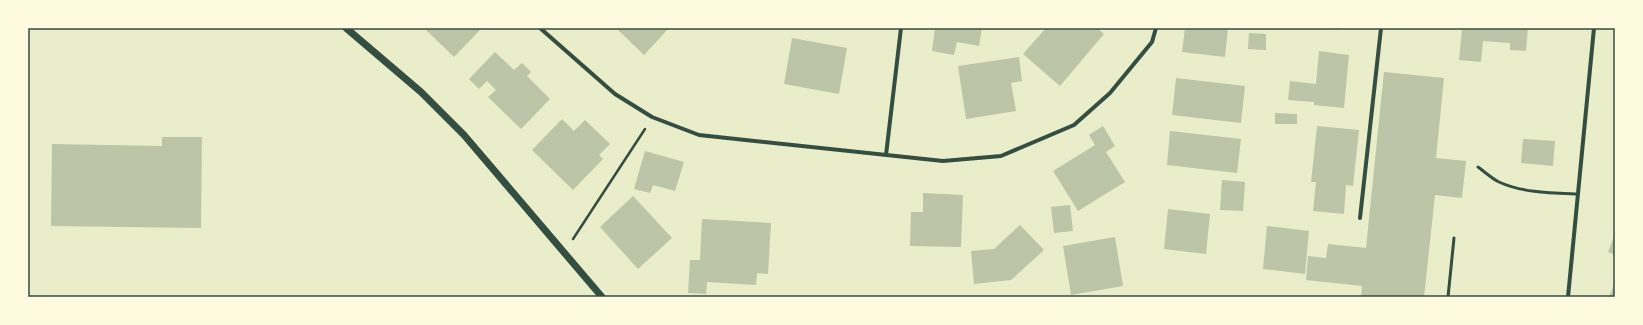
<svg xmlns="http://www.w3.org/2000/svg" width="1643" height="325" font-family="'DejaVu Sans',sans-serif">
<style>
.building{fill:#bcc5a7}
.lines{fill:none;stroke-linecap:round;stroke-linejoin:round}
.path{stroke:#344e41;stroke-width:2.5}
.service{stroke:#344e41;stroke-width:3}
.minor{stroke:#344e41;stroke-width:4}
.tertiary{stroke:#344e41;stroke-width:7}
.neatline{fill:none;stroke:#344e41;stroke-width:1.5}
</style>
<rect width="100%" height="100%" fill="#e9edc9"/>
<!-- building -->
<path class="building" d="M424,28h58l-28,29z
M616,28h53l-25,27z
M935,28h47l-3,18 -22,-4 -3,13 -22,-4z
M1046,28h51l7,6 -44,52 -37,-32z
M1185,28h43l-3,29 -43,-5z
M1330,28h9v2l-9,-1z
M1472,28h56l-2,23 -16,-1v-7l-27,-2 -2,21 -22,-2 3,-31h10z
M1249,33l17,1v16l-18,-1z
M792,38l55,10 -8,46 -55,-10z
M1319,51l30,4 -5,53 -30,-3v-3l-26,-2 2,-19 26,3z
M495,52l19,18 8,-7 9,9 -4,4 23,23 -29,30 -33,-32 8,-7 -9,-9 -8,8 -10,-10z
M1019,57l3,24 -11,2 5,28 -50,8 -8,-53z
M1384,72l60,6 -8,80 30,3 -4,37 -27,-3 -11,102h-63l1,-11 -56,-6 2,-24 18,2 2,-14 38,4z
M1176,78l69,8 -4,37 -69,-8z
M1275,113l22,1v10h-22z
M562,119l12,12 11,-11 25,24 -11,11 4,4 -30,31 -41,-40z
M1103,126l12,20 -9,6 19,30 -47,29 -25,-40 42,-26 -6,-10z
M1317,126l42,4 -6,56 -7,-1 -2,29 -31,-3 3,-29h-5z
M1170,131l71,8 -4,34 -70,-8z
M162,137h40l-1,91 -150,-2 1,-82 110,2z
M1523,139l32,2 -2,25 -32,-3z
M645,151l39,11 -9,29 -22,-6 -3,8 -16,-4z
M1222,180l23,2 -2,29 -23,-1z
M923,193l40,2 -2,52 -51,-1 1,-34h12z
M633,196l39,42 -34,31 -38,-42z
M1070,205l3,26 -19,2 -3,-26z
M1168,209l42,5 -4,40 -42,-5z
M702,219l69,4 -3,51 -11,-1 -1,12 -49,-3 -1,12 -18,-1 2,-33h10z
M1020,225l24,25 -33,30 -37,4 -3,-33 23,-2z
M1267,226l42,5 -4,43 -42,-5z
M1615,234v21l-7,-3z
M1115,237l8,49 -52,9 -8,-49z
M1615,282v15h-6z"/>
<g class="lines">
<!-- path -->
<path class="path" d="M573,239l72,-110"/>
<!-- service -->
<path class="service" d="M1478,167c7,5 13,11 21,15 24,11 53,11 79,12
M1448,297l6,-59"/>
<!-- minor -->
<path class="minor" d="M540,28l75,66 37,23 47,18 244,26 58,-5 73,-31 36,-32 42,-51 4,-14
M886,155l15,-127
M1360,218l21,-190
M1568,297l26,-269"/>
<!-- tertiary -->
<path class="tertiary" d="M346,28l75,64 43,43 138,162"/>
</g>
<!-- border -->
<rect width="1643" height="325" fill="none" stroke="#fefae0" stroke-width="58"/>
<rect x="29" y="29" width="1585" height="267" class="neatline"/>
</svg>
